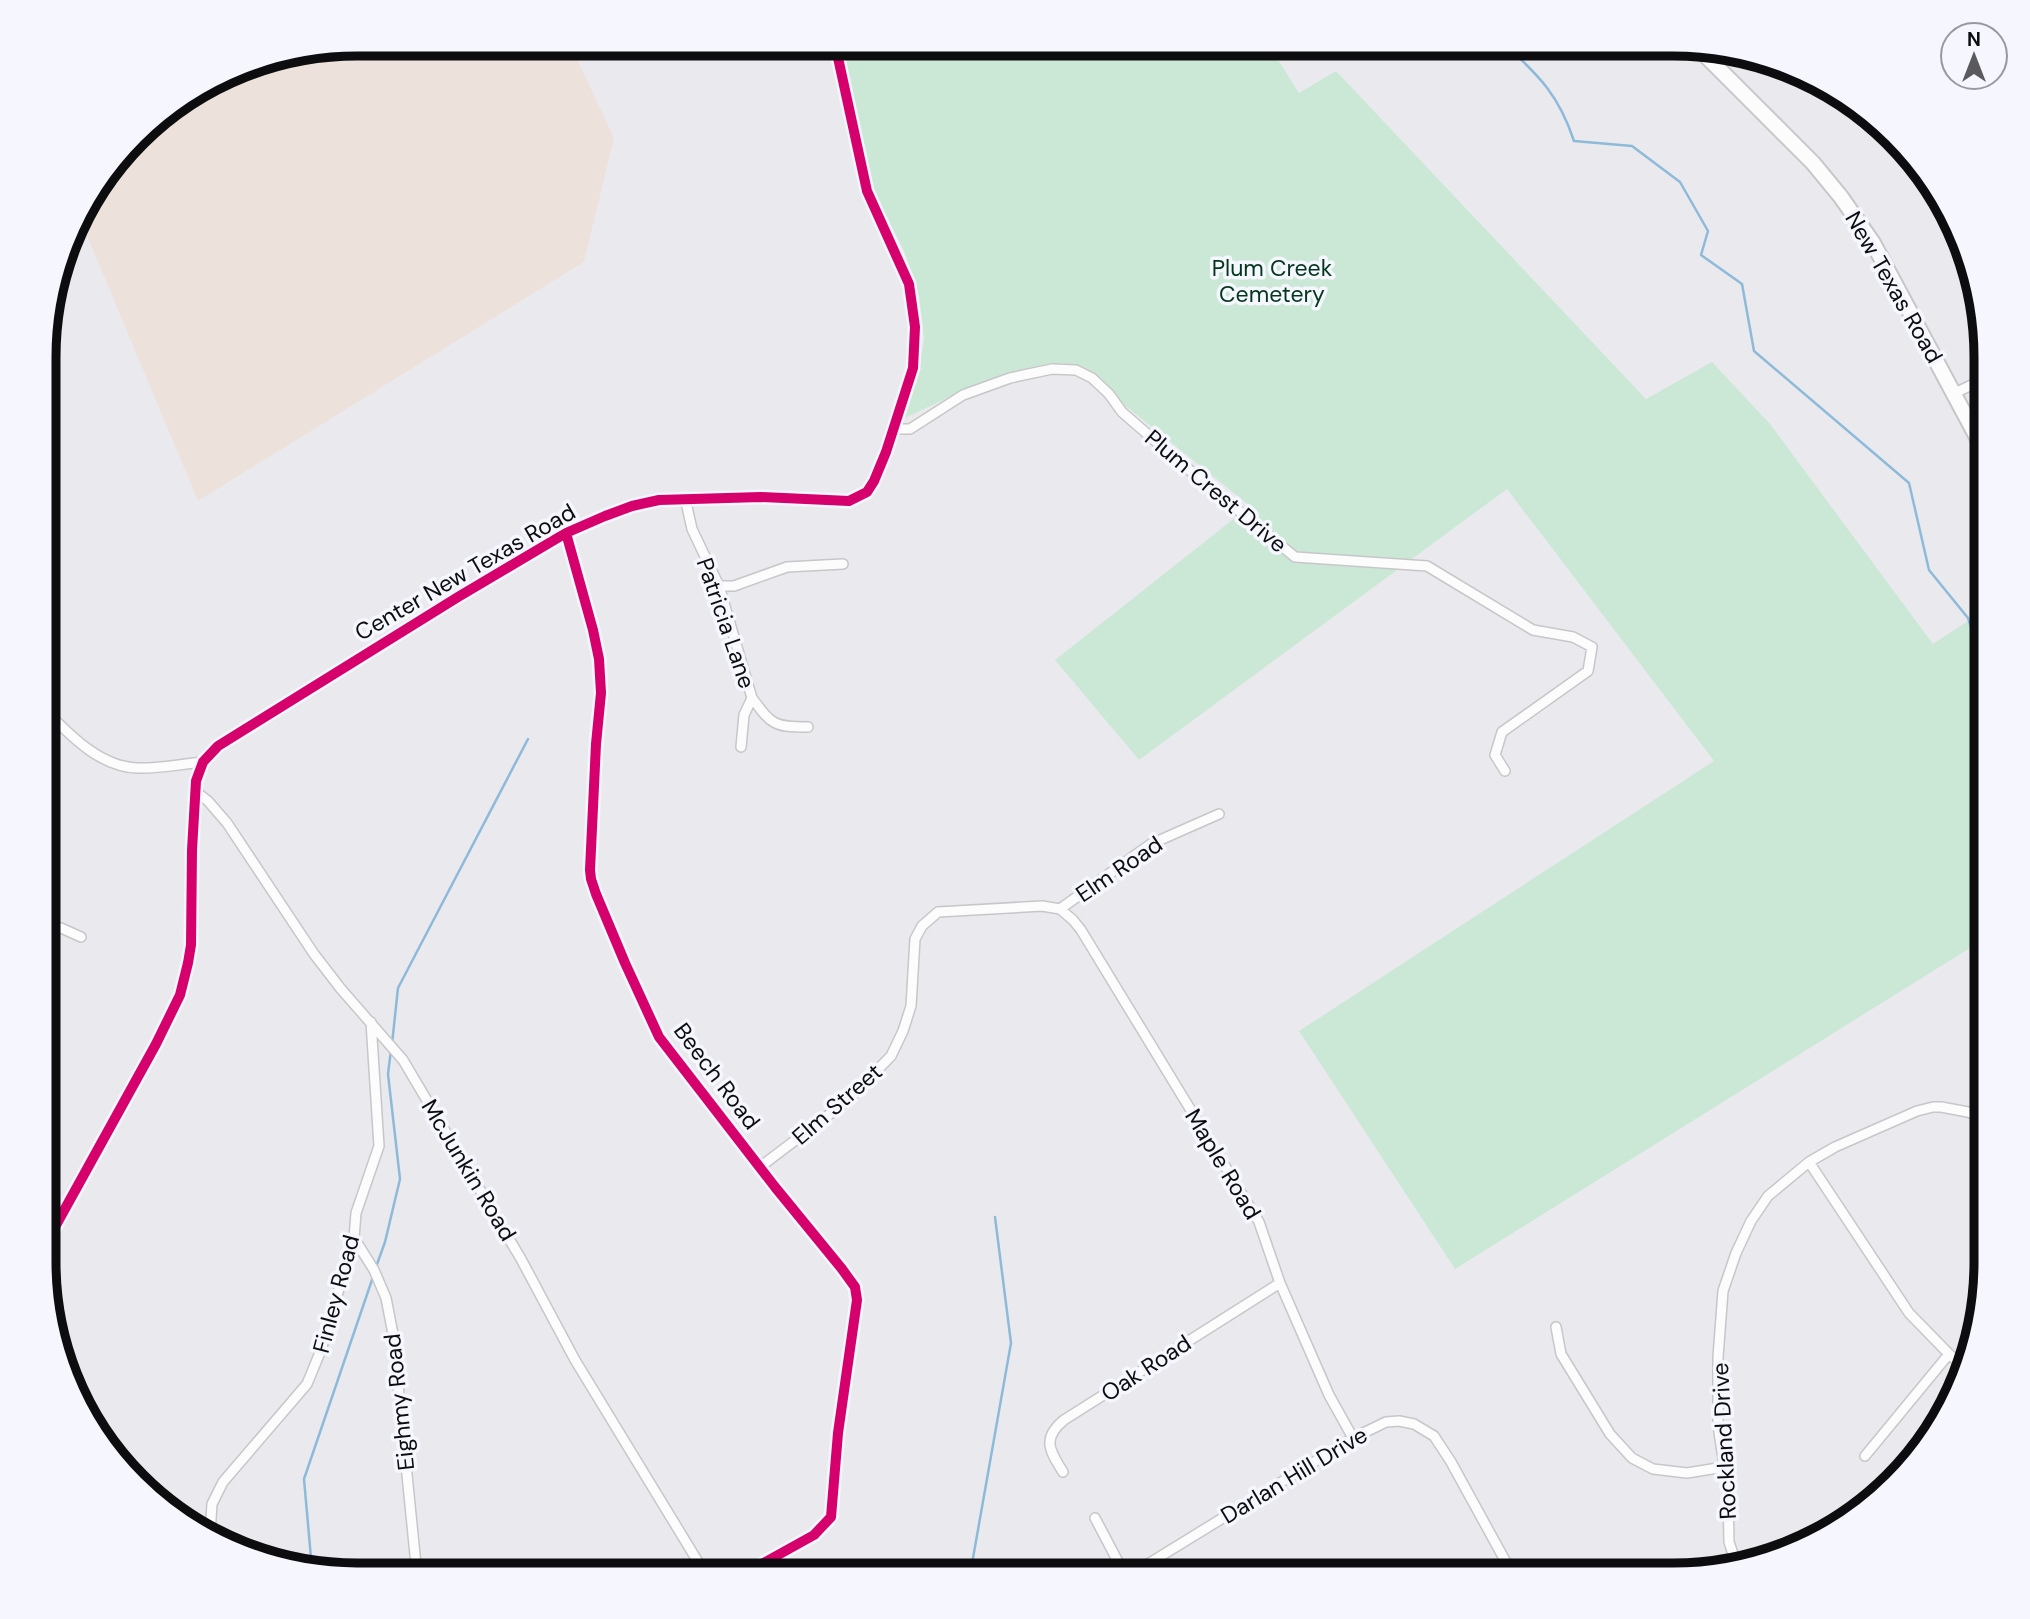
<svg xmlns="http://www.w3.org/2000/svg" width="2030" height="1619" font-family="'DM Sans',sans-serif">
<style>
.education{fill:#ece2db}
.green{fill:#cbe8d6}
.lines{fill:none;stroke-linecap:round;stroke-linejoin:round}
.stream{stroke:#8ebada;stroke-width:2.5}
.minor-casing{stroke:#c7c7ca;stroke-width:12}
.tertiary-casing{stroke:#c7c7ca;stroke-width:14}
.primary-casing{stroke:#c7c7ca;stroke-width:18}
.minor{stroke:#fcfcfc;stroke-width:9}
.tertiary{stroke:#fcfcfc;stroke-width:10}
.primary{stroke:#fcfcfc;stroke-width:14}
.cycleway-casing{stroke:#f5f6fe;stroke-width:15}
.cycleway{stroke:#d6006c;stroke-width:10}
.labels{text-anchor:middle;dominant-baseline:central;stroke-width:7;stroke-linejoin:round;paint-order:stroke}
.park-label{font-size:23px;fill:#02371b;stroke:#f5f6fe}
.street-label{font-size:23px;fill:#0d0d10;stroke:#f5f6fe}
.rim{fill:none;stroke:#0d0d10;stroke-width:9}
</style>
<rect width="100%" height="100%" fill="#eaeaee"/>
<!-- education -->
<path class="education" d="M357,44h213l44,94 -30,124 -386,239 -118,-282 6,-18 65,-80 105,-60z"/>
<!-- green -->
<path class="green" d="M840,44h428l31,49 37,-22 310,328 66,-37 58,62 163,220 53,-35v329l-531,331 -156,-238 415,-270 -207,-272 -368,271 -84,-100 195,-154 -133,-107c-9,-11 -18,-22 -31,-30 -40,-23 -144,32 -183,50l15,-42 6,-38 -5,-44 -15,-44 -31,-62z"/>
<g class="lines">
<!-- stream -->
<path class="stream" d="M1505,44c34,32 54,51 69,97l58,5 48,36 28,49 -7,24 41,29 12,67 155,132 20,87 39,48 15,48 3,18
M392,1044l6,-56 130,-249
M376,1267l9,-25 15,-63 -12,-105 3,-24
M312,1569l-8,-90 69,-202
M970,1575l41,-232 -16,-126"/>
<defs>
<path id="minor" d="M1955,393l31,-15
M894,429h16l53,-34 47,-17 42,-9 24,1 16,8 17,16 13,18 54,47 119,98 132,9 106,64 40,7 19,10 -4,24 -86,61 -7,23 10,16
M685,498l7,31 27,57 33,112 -8,17 -3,32
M566,533l27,97 6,29 2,34 -5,51 -6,126 1,9 5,15 29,69 34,74 116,150 67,82 13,18 2,13 -19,133 -7,84 -17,18 -72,40
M719,586h15l53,-19 56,-3
M752,698c20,27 22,29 56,29
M46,711c24,24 54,56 91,57 21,1 44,-4 66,-6
M195,791l13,10 19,22 87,131 27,35 62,71 118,199 54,101 131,215
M1060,909l91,-65 68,-30
M45,927l16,1 20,9
M1809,1162l100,151 40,41 16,14
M760,1167l87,-66 44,-45 12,-25 8,-25 4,-67 7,-13 16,-14 104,-6 18,3 13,11 8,10 178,292 21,61 49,112 24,43
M354,1238l20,32 12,28 7,36 24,241
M1556,1327l5,27 49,80 22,24 21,11 34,4 37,-6
M1865,1456l84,-102
M1063,1472c-14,-22 -21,-34 1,-52l216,-137
M1095,1518l30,57
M210,1534l2,-30 11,-22 84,-98 14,-34 33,-112 2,-25 23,-67 -8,-124
M1736,1563l-7,-21 -1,-50 -10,-67v-68l5,-66 13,-38 15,-32 17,-25 41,-34 26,-15 82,-36 16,-4h8l27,5 18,8
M1130,1575l223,-137 33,-16 13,-1 15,3 20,12 17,26 62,113"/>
<path id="tertiary" d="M45,1245l111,-201 24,-49 8,-32 3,-18 1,-95 4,-69 7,-19 15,-16 240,-149 108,-64 39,-17 27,-10 27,-6 102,-3 88,4 18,-9 7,-11 12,-29 27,-84 2,-41 -6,-43 -42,-93 -32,-147"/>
<path id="primary" d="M1695,45l118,118 28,34 32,46 113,211"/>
</defs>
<!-- minor casing -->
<use href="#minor" class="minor-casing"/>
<!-- tertiary casing -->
<use href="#tertiary" class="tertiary-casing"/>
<!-- primary casing -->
<use href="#primary" class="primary-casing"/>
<!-- minor -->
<use href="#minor" class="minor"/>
<!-- tertiary -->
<use href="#tertiary" class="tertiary"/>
<!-- primary -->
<use href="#primary" class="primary"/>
<defs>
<path id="cycleway" d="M566,533l27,97 6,29 2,34 -5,51 -6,126 1,9 5,15 29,69 34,74 116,150 67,82 13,18 2,13 -19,133 -7,84 -17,18 -72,40
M45,1245l111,-201 24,-49 8,-32 3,-18 1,-95 4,-69 7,-19 15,-16 240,-149 108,-64 39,-17 27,-10 27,-6 102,-3 88,4 18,-9 7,-11 12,-29 27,-84 2,-41 -6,-43 -42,-93 -32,-147"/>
</defs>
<!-- cycleway casing -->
<use href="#cycleway" class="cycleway-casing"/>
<!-- cycleway -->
<use href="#cycleway" class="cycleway"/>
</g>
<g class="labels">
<!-- park labels -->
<g class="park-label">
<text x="1272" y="268">Plum Creek<tspan x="1272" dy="26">Cemetery</tspan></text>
</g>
<!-- street labels -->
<g class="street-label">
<text transform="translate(1894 287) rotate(60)">New Texas Road</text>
<text transform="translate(1216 491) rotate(40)">Plum Crest Drive</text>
<text transform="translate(465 572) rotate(-30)">Center New Texas Road</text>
<text transform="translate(726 623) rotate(71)">Patricia Lane</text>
<text transform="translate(1119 869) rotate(-34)">Elm Road</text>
<text transform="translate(717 1076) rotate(53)">Beech Road</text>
<text transform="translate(837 1104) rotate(-41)">Elm Street</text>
<text transform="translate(1223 1164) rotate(59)">Maple Road</text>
<text transform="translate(469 1170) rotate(59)">McJunkin Road</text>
<text transform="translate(336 1294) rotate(-75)">Finley Road</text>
<text transform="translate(1146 1368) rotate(-33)">Oak Road</text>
<text transform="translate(399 1402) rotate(-96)">Eighmy Road</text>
<text transform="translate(1724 1441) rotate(-93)">Rockland Drive</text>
<text transform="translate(1294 1475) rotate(-31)">Darlan Hill Drive</text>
</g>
</g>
<!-- crop -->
<path d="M0 0H2030V1619H0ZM357 56H1673A301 301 0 0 1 1974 357V1262A301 301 0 0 1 1673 1563H357A301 301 0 0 1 56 1262V357A301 301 0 0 1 357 56Z" fill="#f5f6fe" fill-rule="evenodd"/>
<path class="rim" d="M357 56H1673A301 301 0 0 1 1974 357V1262A301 301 0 0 1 1673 1563H357A301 301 0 0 1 56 1262V357A301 301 0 0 1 357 56Z"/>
<!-- north arrow -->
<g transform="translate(1974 56)"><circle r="33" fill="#f5f6fe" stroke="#98999f" stroke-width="2"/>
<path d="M0-5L12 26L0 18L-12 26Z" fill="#5a5a5e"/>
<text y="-10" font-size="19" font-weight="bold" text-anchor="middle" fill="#0d0d10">N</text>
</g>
</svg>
